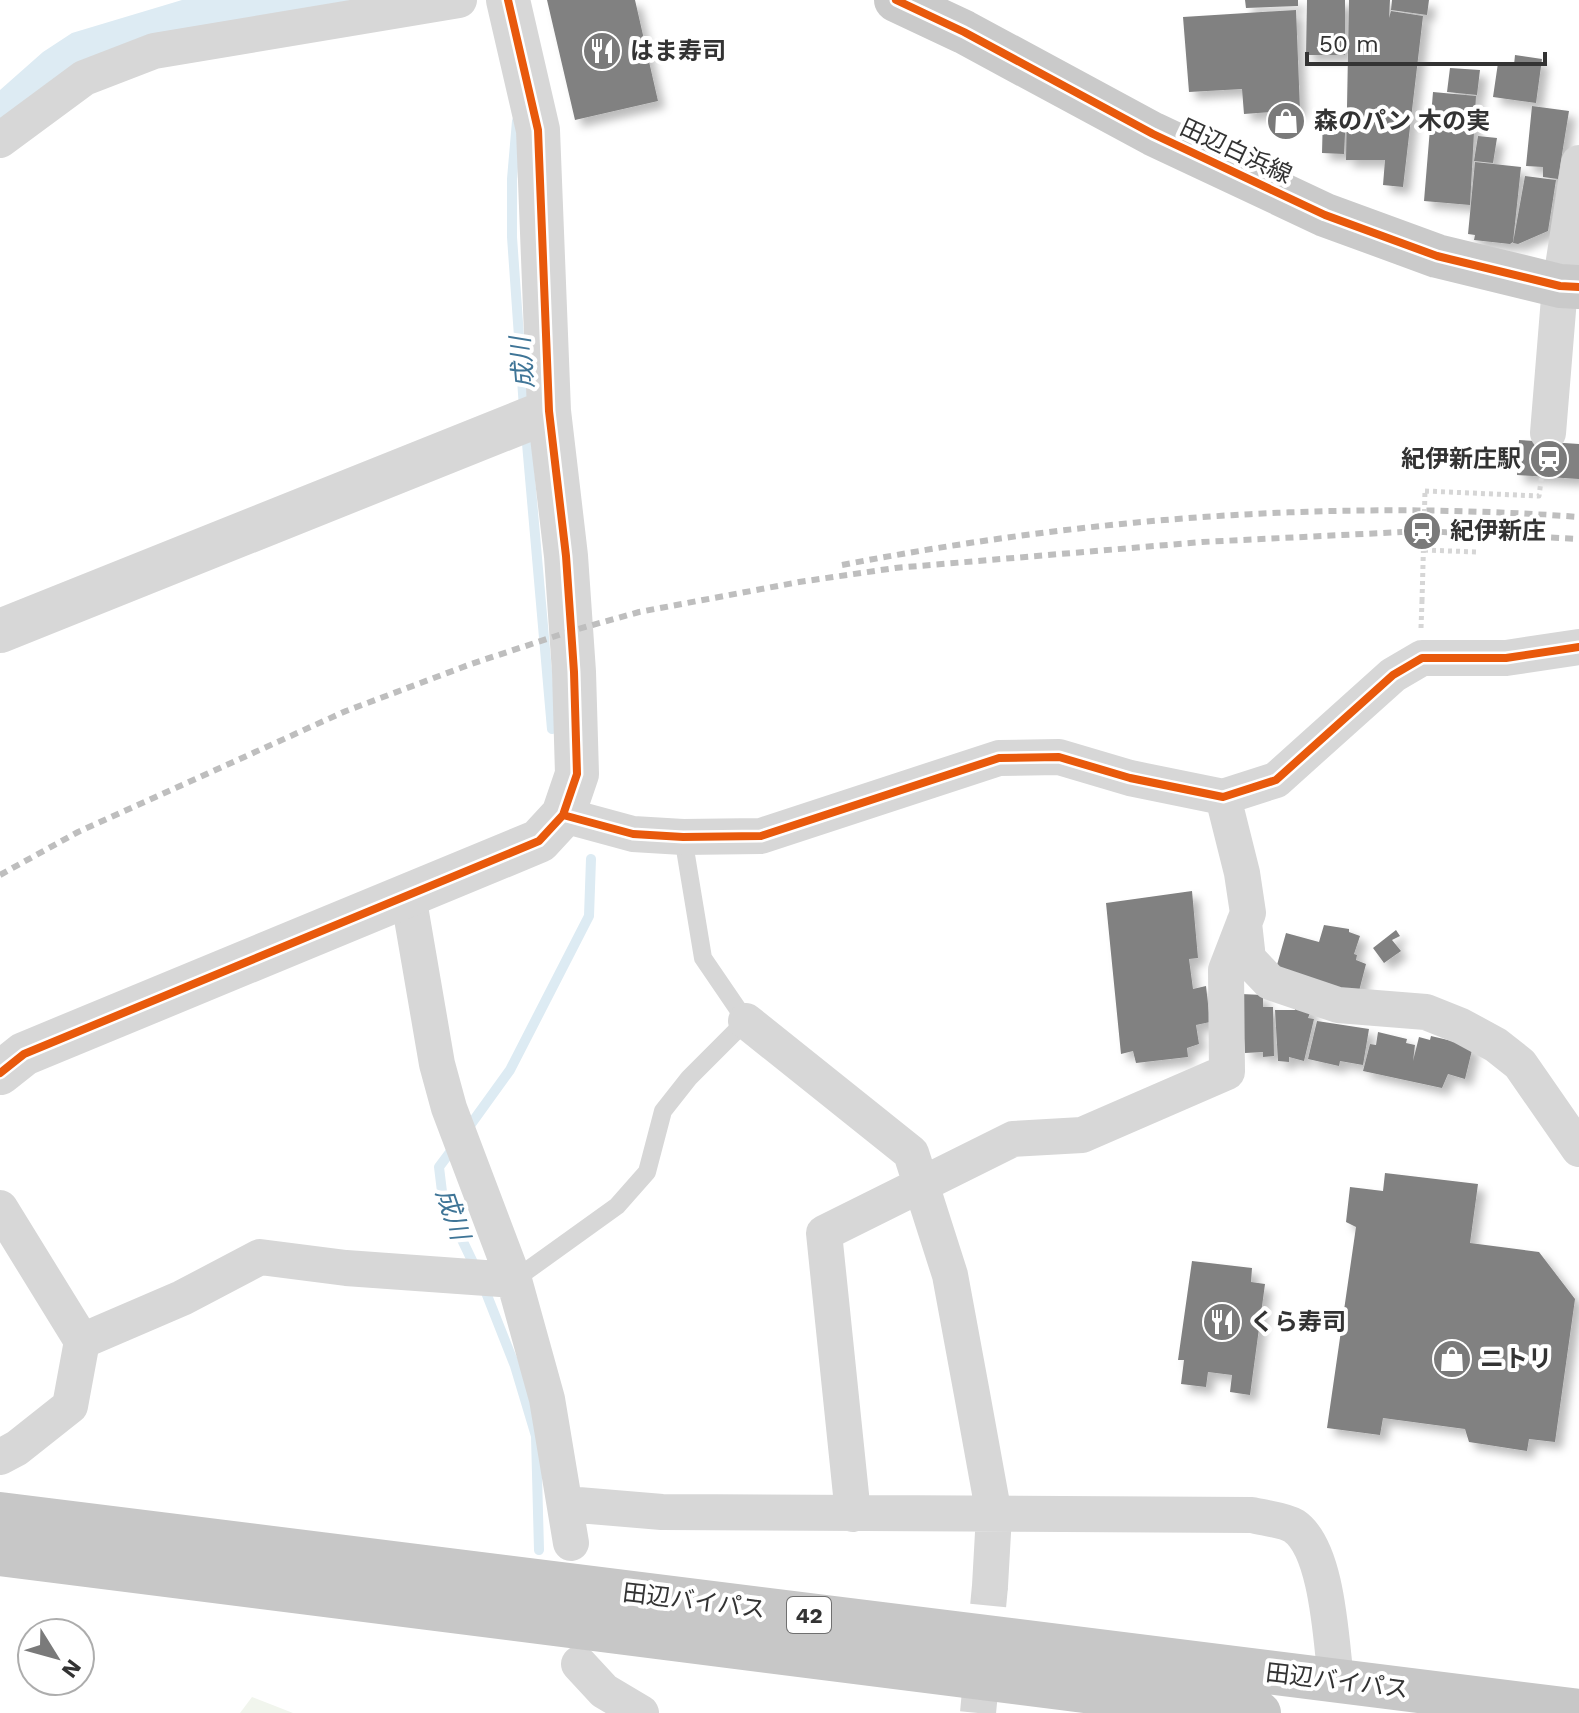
<svg xmlns="http://www.w3.org/2000/svg" width="1579" height="1713" font-family="'Work Sans','Noto Sans JP',sans-serif">
<style>
.green{fill:#f1f5ed}
.water{fill:#ddebf3}
.lines{fill:none;stroke-linecap:round;stroke-linejoin:round}
.stream{stroke:#ddebf3;stroke-width:10}
.building{fill:#818181;filter:url(#shadow)}
.minor-tunnel{stroke:#d6d6d6;stroke-width:36;stroke-dasharray:36 18;stroke-linecap:butt}
.path{stroke:#d6d6d6;stroke-width:5;stroke-dasharray:4 4;stroke-linecap:butt}
.service{stroke:#d7d7d7;stroke-width:18}
.minor{stroke:#d7d7d7;stroke-width:36}
.tertiary{stroke:#d7d7d7;stroke-width:44}
.primary{stroke:#cacaca;stroke-width:44}
.trunk{stroke:#c7c7c7;stroke-width:44}
.rail{stroke:#bebebe;stroke-width:6;stroke-dasharray:8 6;stroke-linecap:butt}
.path-bridge{stroke:#d6d6d6;stroke-width:5;stroke-dasharray:4 4;stroke-linecap:butt}
.cycleway-casing{stroke:#fff;stroke-width:13}
.cycleway{stroke:#e8590c;stroke-width:8}
.labels{text-anchor:middle;dominant-baseline:central;stroke-width:8;stroke-linejoin:round;paint-order:stroke}
.shield{fill:#fff;stroke:#707070;stroke-width:2}
.shield-label{font-size:22px;font-weight:bold;fill:#333}
.poi-label{font-size:24px;font-weight:bold;fill:#333;stroke:#fff;text-anchor:start}
.street-label{font-size:24px;fill:#333;stroke:#fff}
.water-label{font-size:26px;font-style:italic;fill:#3f7597;stroke:#fff}
</style>
<defs>
<filter id="shadow"><feDropShadow dx="7" dy="7" stdDeviation="4" flood-color="#0004"/></filter>
</defs>
<rect width="100%" height="100%" fill="#fff"/>
<!-- green -->
<path class="green" d="M252,1697l41,16h-53z"/>
<!-- water -->
<path class="water" d="M182,0h173l-243,49 -112,79v-38l43,-38 29,-19z"/>
<g class="lines">
<!-- stream -->
<path class="stream" d="M517,121l-5,58v58l12,171
M526,432l26,297
M466,1131l44,-61 79,-154 2,-57
M454,1147l-15,20 4,33 34,71
M483,1285l32,81 21,70 3,114"/>
</g>
<!-- building -->
<path class="building" d="M547,0h88l23,101 -83,19z
M1245,0h53v6l-52,2z
M1307,0h38v55h-39z
M1349,0h41l-1,18 2,-7 32,5 -20,171 -20,-2 2,-25h-39z
M1392,0h37l-2,15 -36,-5z
M1296,10l4,100 -56,4 -2,-25 -53,3 -6,-75z
M1515,55l27,4 -6,44 -43,-6 5,-34 16,2z
M1450,68l30,2 -3,25 -30,-3z
M1433,92l43,4 -6,109 -46,-4z
M1532,106l37,5 -11,68 -15,-2v-10l-17,-1z
M1323,114h23l-2,40 -22,-1z
M1478,136l19,2 -4,25 -19,-2z
M1475,162l46,5 -8,75 -3,2 -36,-4 1,-5 -7,-1z
M1525,176l31,4 -8,51 -30,13 -5,-1z
M1519,440l60,4v35l-62,-4z
M1192,891l6,67 -9,1 4,30 13,-3 4,36 -14,3 3,19 -12,4 1,9 -52,6 -3,-12 -12,3 -15,-151z
M1324,925l25,4v3l11,4 -6,18 3,1 -1,5 10,4 -8,31 -83,-23 11,-39 33,9z
M1396,930l4,6 -8,4 9,11 -17,12 -11,-15z
M1241,994l22,1v12h10l1,49 -11,1v-5l-18,1z
M1297,1002l15,6 -4,10 6,1 -10,42 -15,-4v5l-11,-1 -3,-51h20z
M1317,1021l52,8 -6,36 -23,-4 -1,5 -31,-7z
M1378,1032l29,7 -1,4 9,2 -2,16 6,-24 11,3 1,-4 42,10 -8,33 -17,-5 -6,14 -79,-17 7,-27 6,1z
M1385,1173l93,11 -8,59 69,9 36,47 -20,143 -26,-3 -2,12 -58,-9 -4,-13 -82,-11 -3,17 -53,-7 29,-201 -10,-5 4,-35 33,4z
M1192,1261l60,7 -1,14 14,2 -15,111 -20,-3 2,-17 -24,-3 -2,15 -25,-3 3,-24h-6z"/>
<g class="lines">
<!-- minor-tunnel -->
<path class="minor-tunnel" d="M978,1713l12,-127"/>
<!-- path -->
<path class="path" d="M1425,491l114,5 4,-30
M1424,550l54,2
M1421,628l1,-27"/>
<!-- service -->
<path class="service" d="M514,1280l103,-74 30,-34 16,-61 26,-33 57,-57 -43,-63 -20,-121"/>
<!-- minor -->
<path class="minor" d="M0,140l84,-62 70,-27 305,-51
M1548,433l12,-147 19,-123
M563,815l70,19 50,3 78,-1 238,-78 60,-1 71,21 93,19 53,-17 117,-105 29,-17h84l73,-11
M408,895l29,169 12,44 65,172 33,119 24,144
M1244,923l4,36 22,23 68,23 88,7 35,14 35,19 24,19 59,85
M746,1021l165,132 39,122 22,119 22,121 -4,71
M0,1208l82,133 -12,65 -53,42 -17,9
M82,1341l100,-43 78,-41 86,11 168,12
M566,1504l96,8 590,3c12,3 32,5 42,11 34,23 37,116 42,154
M853,1514l-29,-281 189,-94 69,-4 145,-63 -1,-102 22,-57 -6,-40 -19,-76
M579,1664l25,27 37,22"/>
<!-- tertiary -->
<path class="tertiary" d="M0,631l549,-220
M0,1073l24,-19 515,-213 24,-26 14,-41 -3,-102 -8,-116 -17,-145 -11,-281 -30,-130"/>
<!-- primary -->
<path class="primary" d="M896,0l68,32 189,102 172,81 112,41 123,30 19,1"/>
<!-- trunk -->
<path class="trunk" d="M0,1514l1579,197
M0,1554l1259,159"/>
<!-- rail -->
<path class="rail" d="M842,565c243,-47 490,-66 737,-48
M0,875l78,-43 268,-121 125,-47 100,-33 68,-19 160,-30 96,-14 307,-26 220,-11 157,8"/>
<!-- path-bridge -->
<path class="path-bridge" d="M1422,601l3,-110"/>
<defs>
<path id="cycleway" d="M896,0l68,32 189,102 172,81 112,41 123,30 19,1
M563,815l70,19 50,3 78,-1 238,-78 60,-1 71,21 93,19 53,-17 117,-105 29,-17h84l73,-11
M0,1073l24,-19 515,-213 24,-26 14,-41 -3,-102 -8,-116 -17,-145 -11,-281 -30,-130"/>
</defs>
<!-- cycleway casing -->
<use href="#cycleway" class="cycleway-casing"/>
<!-- cycleway -->
<use href="#cycleway" class="cycleway"/>
</g>
<!-- icons -->
<defs>
<symbol id="restaurant-disc" viewBox="-11 -11 22 22"><circle r="9.5" fill="#7a7a7a" stroke="#fff"/><path d="M-5-6h1v4h1v-4h1v4h1v-4h1v5L-1.5 .5V6h-2V.5L-5-1ZM5-6V6H3V1.5H1.5Q1.5-4 5-6Z" fill="#fff"/></symbol>
<symbol id="shop-disc" viewBox="-11 -11 22 22"><circle r="9.5" fill="#7a7a7a" stroke="#fff"/><path d="M-5-2.5h2.3a2.7 3.5 0 0 1 5.4 0H5L5.5 6h-11ZM-1.5-2.5h3a1.5 2.3 0 0 0-3 0Z" fill="#fff"/></symbol>
<symbol id="station-disc" viewBox="-11 -11 22 22"><circle r="9.5" fill="#7a7a7a" stroke="#fff"/><path d="M-3-6H3Q5-6 5-4V2Q5 4 3 4L4.5 6H3L1.5 4h-3L-3 6H-4.5L-3 4Q-5 4-5 2V-4Q-5-6-3-6ZM-3.5-4v3h7v-3ZM-3.5 1v1.5H-2V1ZM2 1v1.5H3.5V1Z" fill="#fff"/></symbol>
</defs>
<g fill-rule="evenodd">
<use href="#restaurant-disc" x="580" y="29" width="44" height="44"/>
<use href="#shop-disc" x="1264" y="99" width="44" height="44"/>
<use href="#station-disc" x="1527" y="437" width="44" height="44"/>
<use href="#station-disc" x="1400" y="509" width="44" height="44"/>
<use href="#restaurant-disc" x="1200" y="1300" width="44" height="44"/>
<use href="#shop-disc" x="1430" y="1337" width="44" height="44"/>
</g>
<g class="labels">
<!-- shield labels -->
<rect class="shield" x="787" y="1597" width="44" height="36" rx="6"/>
<g class="shield-label">
<text x="809" y="1615">42</text>
</g>
<!-- poi labels -->
<g class="poi-label">
<text x="630" y="51">はま寿司</text>
<text x="1314" y="121">森のパン 木の実</text>
<text x="1521" y="459" text-anchor="end">紀伊新庄駅</text>
<text x="1450" y="531">紀伊新庄</text>
<text x="1250" y="1322">くら寿司</text>
<text x="1480" y="1359">ニトリ</text>
</g>
<!-- street labels -->
<g class="street-label">
<text transform="translate(1236 151) rotate(25)">田辺白浜線</text>
<text transform="translate(694 1601) rotate(7)">田辺バイパス</text>
<text transform="translate(1337 1681) rotate(7)">田辺バイパス</text>
</g>
<!-- water labels -->
<g class="water-label">
<text transform="translate(522 363) rotate(-95)">成川</text>
<text transform="translate(453 1214) rotate(71)">成川</text>
</g>
</g>
<!-- north arrow -->
<g transform="translate(56 1657) rotate(127)"><circle r="38" fill="#ffffff" stroke="#adadad" stroke-width="2"/>
<path d="M0-6L14 30L0 20L-14 30Z" fill="#7a7a7a"/>
<text y="-12" font-size="22" font-weight="bold" text-anchor="middle" fill="#333333">N</text>
</g>
<!-- scale -->
<path d="M1307 52v12h238v-12" fill="none" stroke="#333333" stroke-width="4"/>
<text x="1319" y="52" font-size="24" fill="#333333" stroke="#ffffff" stroke-width="6" paint-order="stroke">50 m</text>
</svg>
